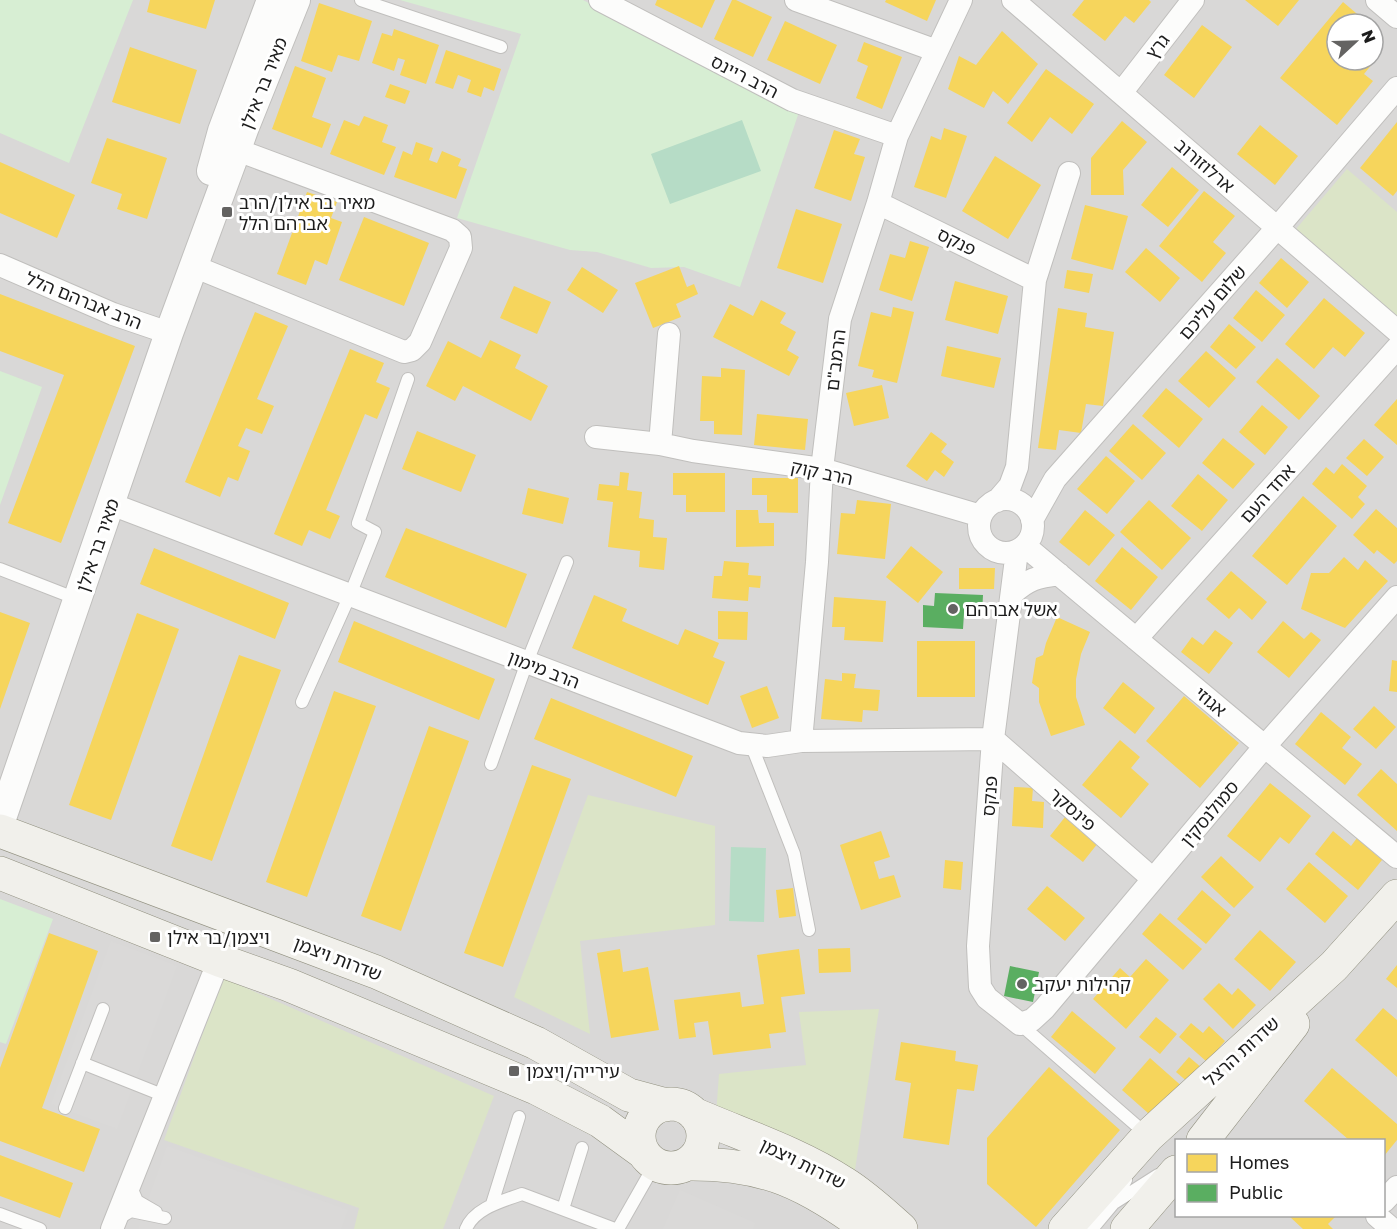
<svg xmlns="http://www.w3.org/2000/svg" width="1397" height="1229" font-family="'Golos Text','Noto Sans Hebrew',sans-serif">
<style>
.residential{fill:#d9d8d7;fill-rule:evenodd}
.grass{fill:#dbe4c7}
.park{fill:#d7eed3}
.pitch{fill:#b6dcc6}
.parking{fill:#dad9d8}
.homes{fill:#f6d55c}
.public{fill:#5aae61}
.lines{fill:none;stroke-linecap:round;stroke-linejoin:round}
.service-casing{stroke:#c0bfbd;stroke-width:14}
.minor-casing{stroke:#c0bfbd;stroke-width:24}
.tertiary-casing{stroke:#c0bfbd;stroke-width:30}
.secondary-casing{stroke:#929180;stroke-width:34}
.service{stroke:#fcfcfb;stroke-width:12}
.minor{stroke:#fcfcfb;stroke-width:22}
.tertiary{stroke:#fcfcfb;stroke-width:28}
.secondary{stroke:#f1f0eb;stroke-width:33}
.poi-dot{fill:#646362;stroke:#fff;stroke-width:2}
.labels{text-anchor:middle;dominant-baseline:central;stroke-width:6;stroke-linejoin:round;paint-order:stroke}
.street-label{font-size:18px;fill:#1c1c1c;stroke:#fff}
.poi-label{font-size:18px;fill:#1c1c1c;stroke:#fff;text-anchor:start}
</style>
<rect width="100%" height="100%" fill="#eae8e5"/>
<!-- residential -->
<path class="residential" d="M0,0h1397v1229h-1397zM1337,24h36v36h-36zM1176,1140h208v76h-208z"/>
<!-- grass -->
<path class="grass" d="M1347,169l50,43v105l-101,-88z
M588,795l127,31v99l-135,16 10,93 -76,-37z
M223,978l271,118 -51,133h-89l5,-21 -195,-68z
M879,1009l-24,161 -139,-55 3,-41 87,-9 -7,-53z"/>
<!-- park -->
<path class="park" d="M0,0h133l-64,163 -69,-30z
M400,0h183l177,91 40,18 -60,178 -56,-20 -33,1 -54,-16 -27,-2 -113,-32 64,-184z
M0,371l42,16 -42,118z
M0,899l53,20 -47,125 -6,-2z"/>
<!-- pitch -->
<path class="pitch" d="M742,120l19,51 -91,33 -19,-50z
M731,847l35,1 -2,74 -35,-1z"/>
<!-- parking -->
<path class="parking" d="M111,941l66,25 -60,163 -66,-25z
M167,1146l181,64 -7,19h-203z
M680,1190l75,33 -2,6h-90z"/>
<!-- homes -->
<path class="homes" d="M150,0h65l-9,29 -59,-17z
M657,0h58l-13,28 -47,-23z
M732,0h4l36,17 -19,40 -39,-18z
M886,0h50l-9,21 -42,-19z
M1084,0h65l2,2 -17,21 -9,-7 -20,25 -33,-26z
M1245,0h54l-21,26z
M1343,2l26,22h-32v36h36v-5l4,3 -13,16 9,7 -36,44 -57,-47z
M319,3l53,18 -13,40 -21,-6 -6,17 -31,-11z
M785,21l52,24 -17,39 -53,-24z
M1202,25l30,22 -38,51 -30,-23z
M394,29l45,16 -13,39 -26,-9 5,-15 -7,-2 -4,13 -22,-8 10,-30 10,3z
M1002,31l36,33 -30,40 -15,-13 -9,17 -36,-19 11,-33 17,9z
M864,42l38,15 -20,52 -26,-11 12,-32 -11,-5z
M130,47l67,23 -17,54 -68,-22z
M446,50l55,19 -7,22 -10,-4 -3,10 -14,-5 4,-12 -13,-5 -5,14 -18,-6z
M295,66l31,12 -14,39 19,7 -9,24 -50,-19z
M1046,69l48,35 -22,30 -22,-17 -18,25 -25,-19z
M390,84l20,7 -5,13 -20,-7z
M364,116l24,9 -6,17 14,5 -12,28 -54,-21 14,-34 15,6z
M1122,121l25,21 -24,28 1,25h-33v-37z
M1397,122v69l-4,5 -33,-28z
M1260,125l38,31 -23,29 -38,-31z
M944,128l23,8 -21,62 -32,-11 17,-51 10,4z
M834,130l26,9 -6,15 11,3 -14,44 -37,-13z
M107,138l60,20 -20,61 -30,-10 5,-15 -31,-11z
M416,142l17,6 -4,12 8,3 5,-12 19,8 -3,7 9,3 -11,30 -62,-22 9,-26 9,4z
M995,156l46,29 -33,54 -46,-28z
M0,162l75,33 -18,43 -57,-25z
M1172,167l27,23 -31,37 -27,-22z
M1204,191l31,25 -22,26 13,11 -24,29 -43,-36z
M307,192l30,10 -6,16 11,4 -15,43 -12,-5 -9,25 -29,-11z
M1085,205l43,11 -15,54 -42,-11z
M796,209l46,15 -19,59 -46,-15z
M364,217l65,26 -25,63 -65,-26z
M910,241l19,6 -17,54 -33,-11 11,-36 15,4z
M1146,248l34,30 -20,24 -35,-30z
M1281,258l28,24 -22,26 -28,-25z
M679,266l8,21 7,-3 4,10 -22,10 5,13 -28,11 -18,-45z
M582,267l36,23 -15,23 -36,-23z
M1067,270l26,4 -4,19 -25,-5z
M955,281l53,15 -10,38 -53,-14z
M514,286l37,16 -14,32 -37,-16z
M1256,290l29,25 -23,27 -29,-24z
M0,294l135,52 -74,197 -53,-20 56,-148 -64,-24z
M1324,298l41,35 -20,24 -12,-10 -19,22 -29,-25z
M761,300l25,13 -6,10 16,9 -9,18 12,7 -10,19 -76,-39 17,-33 23,12z
M893,307l21,5 -17,71 -25,-6 2,-7 -16,-4 13,-54 20,5z
M1058,308l29,5 -2,14 29,5 -11,74 -17,-2 -5,29 -22,-3 -3,20 -18,-2z
M255,312l33,14 -31,73 17,7 -12,28 -16,-6 -8,18 12,5 -12,30 -10,-4 -8,20 -35,-15z
M1229,324l27,23 -20,22 -26,-22z
M490,340l31,15 -6,13 33,18 -17,35 -68,-35 -8,15 -29,-15 22,-45 33,17z
M947,346l54,12 -7,30 -53,-12z
M350,349l34,14 -8,19 14,6 -13,31 -12,-5 -39,96 14,6 -10,23 -21,-9 -7,16 -28,-12z
M1206,351l30,27 -27,30 -31,-27z
M1277,358l43,38 -21,24 -43,-38z
M721,368l24,2 -3,65 -28,-1v-13h-14l2,-45 19,1z
M882,385l7,33 -35,8 -8,-33z
M1166,388l37,31 -24,29 -37,-32z
M1397,399v46l-23,-20z
M1262,405l26,22 -23,28 -26,-23z
M757,414l51,5 -3,31 -51,-5z
M1133,424l33,29 -24,27 -33,-29z
M417,431l59,24 -15,37 -59,-23z
M931,432l16,12 -6,8 13,10 -10,15 -9,-7 -8,11 -21,-15z
M1223,438l32,26 -22,25 -31,-26z
M1364,439l20,18 -17,19 -21,-18z
M1106,456l29,25 -28,33 -30,-25z
M1342,464l25,22 -9,11 7,7 -13,15 -40,-35 14,-17 8,7z
M620,472l9,1 -2,17 15,2 -3,26 15,2 -1,17 14,1 -3,32 -25,-3 1,-16 -32,-4 5,-45 -16,-2 2,-16 20,2z
M673,473h52v39h-39v-17h-13z
M1198,474l30,26 -26,31 -31,-25z
M752,478h46v35l-31,-1v-17h-15z
M528,488l41,10 -6,26 -41,-10z
M1303,496l34,30 -50,59 -35,-29z
M857,500l34,4 -6,55 -48,-5 4,-41 14,1z
M1149,500l42,38 -29,32 -42,-38z
M1376,509l21,19v33l-3,3 -17,-14 -3,4 -21,-19z
M736,510h22l1,13h15v23l-38,1z
M1085,510l30,25 -26,31 -30,-24z
M406,528l121,46 -21,54 -121,-51z
M911,546l32,26 -25,31 -32,-26z
M1122,547l36,30 -27,33 -36,-29z
M154,548l135,55 -14,36 -135,-55z
M1344,557l14,13 7,-10 23,21 -43,47 -44,-19 10,-36h18z
M724,561l25,2 -1,12 13,1 -1,12 -11,-1 -1,14 -36,-3 2,-22h8z
M959,568h36l-1,21h-35z
M1231,571l36,31 -15,18 -13,-12 -10,11 -23,-20z
M594,595l33,14 -5,12 56,24 7,-16 34,14 -6,14 12,5 -17,43 -136,-57z
M834,597l52,4 -3,41 -39,-2 1,-13h-13z
M718,611l30,1 -1,28 -29,-1z
M0,612l30,11 -30,86z
M137,613l42,16 -68,191 -42,-15z
M1057,617l33,15 -9,22 -5,25v18l9,28 -34,11 -12,-34v-14l-7,-5 4,-25 7,-3 3,-12z
M354,621l141,58 -16,41 -141,-58z
M1283,621l21,18 7,-7 10,8 -32,38 -32,-26z
M1215,630l18,13 -24,31 -28,-22 11,-15 11,8z
M917,641h58v56h-58z
M239,655l42,15 -69,191 -41,-15z
M1392,660l5,1v31l-8,-1z
M842,673l14,1 -2,14 26,2 -2,21 -15,-1 -1,12 -41,-3 4,-40 17,2z
M1123,682l32,26 -20,26 -32,-26z
M767,686l12,32 -27,10 -12,-32z
M334,691l42,15 -69,191 -41,-15z
M1184,696l55,47 -39,45 -54,-47z
M551,698l142,58 -17,41 -142,-58z
M1374,706l22,21 -20,22 -23,-20z
M1321,712l30,25 -9,11 20,16 -17,21 -50,-41z
M429,726l40,15 -68,190 -40,-15z
M1120,740l20,17 -9,11 18,16 -28,34 -39,-33z
M532,765l39,14 -68,188 -39,-14z
M1381,769l16,15v47l-40,-36z
M1270,783l41,33 -22,28 -9,-7 -20,25 -33,-26z
M1014,787l19,1 -1,13 12,1 -1,26 -31,-2z
M1065,817l33,26 -15,19 -33,-26z
M881,831l9,26 -16,5 5,17 15,-4 7,22 -40,13 -21,-65z
M1333,831l18,15 6,-8 25,22 -24,30 -43,-36z
M1221,856l33,31 -20,21 -33,-31z
M945,860l18,2 -2,28 -18,-2z
M1309,862l39,34 -23,27 -39,-34z
M1047,886l38,32 -20,23 -38,-32z
M793,888l3,28 -17,2 -3,-28z
M1202,890l29,25 -25,29 -29,-25z
M1160,913l42,36 -19,21 -41,-36z
M1260,930l36,32 -26,29 -36,-32z
M49,933l49,18 -56,157 58,21 -16,43 -84,-31v-73z
M850,948l1,24 -32,1 -1,-24z
M620,949l3,23 25,-5 11,63 -48,8 -14,-85z
M799,949l6,45 -24,3 5,35 -17,2 2,14 -58,7 -5,-34 -14,2 2,14 -17,2 -5,-39 66,-8 2,15 22,-3 -7,-49z
M1146,959l23,21 -43,49 -33,-30 27,-31 10,9z
M1397,965v23l-11,-9z
M1219,983l13,12 6,-7 18,17 -23,24 -30,-30z
M1383,1008l14,12v57l-42,-37z
M1072,1011l44,37 -21,26 -44,-37z
M1156,1017l21,17 -17,20 -21,-17z
M1191,1023l12,10 6,-7 16,15 -18,21 -28,-25z
M901,1042l55,9 -1,10 23,4 -4,26 -17,-2 -8,56 -46,-7 8,-55 -16,-3z
M1189,1057l13,11 -13,15 -13,-11z
M1150,1058l35,31 -28,32 -35,-31z
M1049,1067l71,63 -84,97 -49,-43v-46z
M1332,1068l65,56v16l-13,16v-16h-35l-45,-39z
M0,1155l73,28 -13,35 -60,-22z
M1289,1216h47l-8,8 5,5h-30z"/>
<!-- public -->
<path class="public" d="M935,593l48,2 -1,19 -18,-1 -1,16 -40,-2v-22l11,1z
M1010,966l29,6 -6,30 -29,-6z"/>
<g class="lines">
<defs>
<path id="service" d="M361,0l140,47
M0,569l77,30
M302,702l48,-107 25,-63 -17,-9 50,-144
M751,744l43,110 15,76
M491,764l36,-102 40,-100
M1020,1024l125,109
M82,1063l83,33
M65,1108l38,-99
M130,1185l7,16 19,11
M1114,1203l44,-28
M492,1204l27,-87
M563,1209l19,-61
M0,1214l40,15
M119,1218l12,-7 34,7
M466,1229c8,-21 37,-28 56,-35l93,35
M618,1229l37,-65
M1092,1229l21,-25 13,-24"/>
<path id="minor" d="M600,0l192,100 105,36
M796,0l141,51
M1013,0l384,331
M1377,0l20,17
M1121,93l72,-93
M878,203l157,77
M0,265l113,49 56,19
M193,266l211,86 8,-2 8,-8 41,-94 -1,-11 -8,-7 -215,-80
M596,437l64,7 33,7 129,18 159,47
M660,444l9,-110
M979 526a27 27 0 1 1 54 0a27 27 0 1 1-54 0Z
M997,501l13,-15 7,-19 18,-187 34,-107
M111,504l628,239 28,3 34,-5 192,-2 160,140
M1032,520l23,-41 222,-251 120,-140
M1025,546l372,311
M1017,551l-24,188 -15,207 2,41 7,11 33,26 12,-4 12,-11 221,-263 132,-149
M1012,594c16,-15 25,-17 47,-20
M1136,639l261,-291
M801,741l16,-179 5,-93 18,-150 38,-116 19,-67 64,-136
M1384,1201l13,-14
M1377,1216l15,13
M112,1229l107,-269"/>
<path id="tertiary" d="M211,171l11,-40 49,-131
M0,824l169,-491 76,-206 51,-127"/>
<path id="secondary" d="M0,831l376,141 160,71 93,52 37,10
M0,873l219,87 70,25 247,103 64,33 44,32
M639 1136a32 32 0 1 1 64 0a32 32 0 1 1-64 0Z
M694,1114c51,22 104,39 150,69 21,13 39,30 57,46
M1203,1140l90,-116
M688,1164c80,-1 117,20 181,65
M1065,1229l83,-93 186,-170 63,-70
M1127,1229l49,-57"/>
</defs>
<!-- service casing -->
<use href="#service" class="service-casing"/>
<!-- minor casing -->
<use href="#minor" class="minor-casing"/>
<!-- tertiary casing -->
<use href="#tertiary" class="tertiary-casing"/>
<!-- secondary casing -->
<use href="#secondary" class="secondary-casing"/>
<!-- service -->
<use href="#service" class="service"/>
<!-- minor -->
<use href="#minor" class="minor"/>
<!-- tertiary -->
<use href="#tertiary" class="tertiary"/>
<!-- secondary -->
<use href="#secondary" class="secondary"/>
</g>
<!-- markers -->
<g class="poi-dot">
<rect x="221" y="206" width="12" height="12" rx="3"/>
<circle cx="953" cy="609" r="6"/>
<rect x="149" y="931" width="12" height="12" rx="3"/>
<circle cx="1022" cy="984" r="6"/>
<rect x="508" y="1065" width="12" height="12" rx="3"/>
</g>
<g class="labels">
<!-- street labels -->
<g class="street-label">
<text transform="translate(1157 46) rotate(-52)">גרץ</text>
<text transform="translate(745 76) rotate(27)">הרב ריינס</text>
<text transform="translate(263 83) rotate(-68)">מאיר בר אילן</text>
<text transform="translate(1205 165) rotate(41)">ארלוזורוב</text>
<text transform="translate(957 241) rotate(26)">פנקס</text>
<text transform="translate(84 300) rotate(22)">הרב אברהם הלל</text>
<text transform="translate(1212 302) rotate(-49)">שלום עליכם</text>
<text transform="translate(835 360) rotate(-83)">הרמב"ם</text>
<text transform="translate(822 472) rotate(12)">הרב קוק</text>
<text transform="translate(1267 493) rotate(-48)">אחד העם</text>
<text transform="translate(97 545) rotate(-71)">מאיר בר אילן</text>
<text transform="translate(544 669) rotate(21)">הרב מימון</text>
<text transform="translate(1211 701) rotate(40)">אגוזי</text>
<text transform="translate(989 796) rotate(-86)">פנקס</text>
<text transform="translate(1073 809) rotate(41)">פינסקר</text>
<text transform="translate(1209 813) rotate(-50)">סמולנסקין</text>
<text transform="translate(338 958) rotate(21)">שדרות ויצמן</text>
<text transform="translate(1241 1051) rotate(-42)">שדרות הרצל</text>
<text transform="translate(803 1163) rotate(26)">שדרות ויצמן</text>
</g>
<!-- poi labels -->
<g class="poi-label">
<text x="239" y="202">מאיר בר אילן/הרב<tspan x="239" dy="21">אברהם הלל</tspan></text>
<text x="965" y="609">אשל אברהם</text>
<text x="167" y="937">ויצמן/בר אילן</text>
<text x="1034" y="984">קהילות יעקב</text>
<text x="526" y="1071">עירייה/ויצמן</text>
</g>
</g>
<!-- legend -->
<rect x="1175" y="1139" width="210" height="78" fill="#ffffff" stroke="#a4a4a4" stroke-width="1.5"/>
<rect x="1187" y="1154" width="30" height="18" fill="#f6d55c" stroke="#a4a4a4" stroke-width="1.5"/>
<text x="1229" y="1169" font-size="18" fill="#1c1c1c">Homes</text>
<rect x="1187" y="1184" width="30" height="18" fill="#5aae61" stroke="#a4a4a4" stroke-width="1.5"/>
<text x="1229" y="1199" font-size="18" fill="#1c1c1c">Public</text>
<!-- north arrow -->
<g transform="translate(1355 42) rotate(68)"><circle r="28" fill="#ffffff" stroke="#a4a4a4" stroke-width="1.5"/>
<path d="M0-4.5L10 22L0 15L-10 22Z" fill="#646362"/>
<text y="-9" font-size="16" font-weight="bold" text-anchor="middle" fill="#1c1c1c">N</text>
</g>
</svg>
